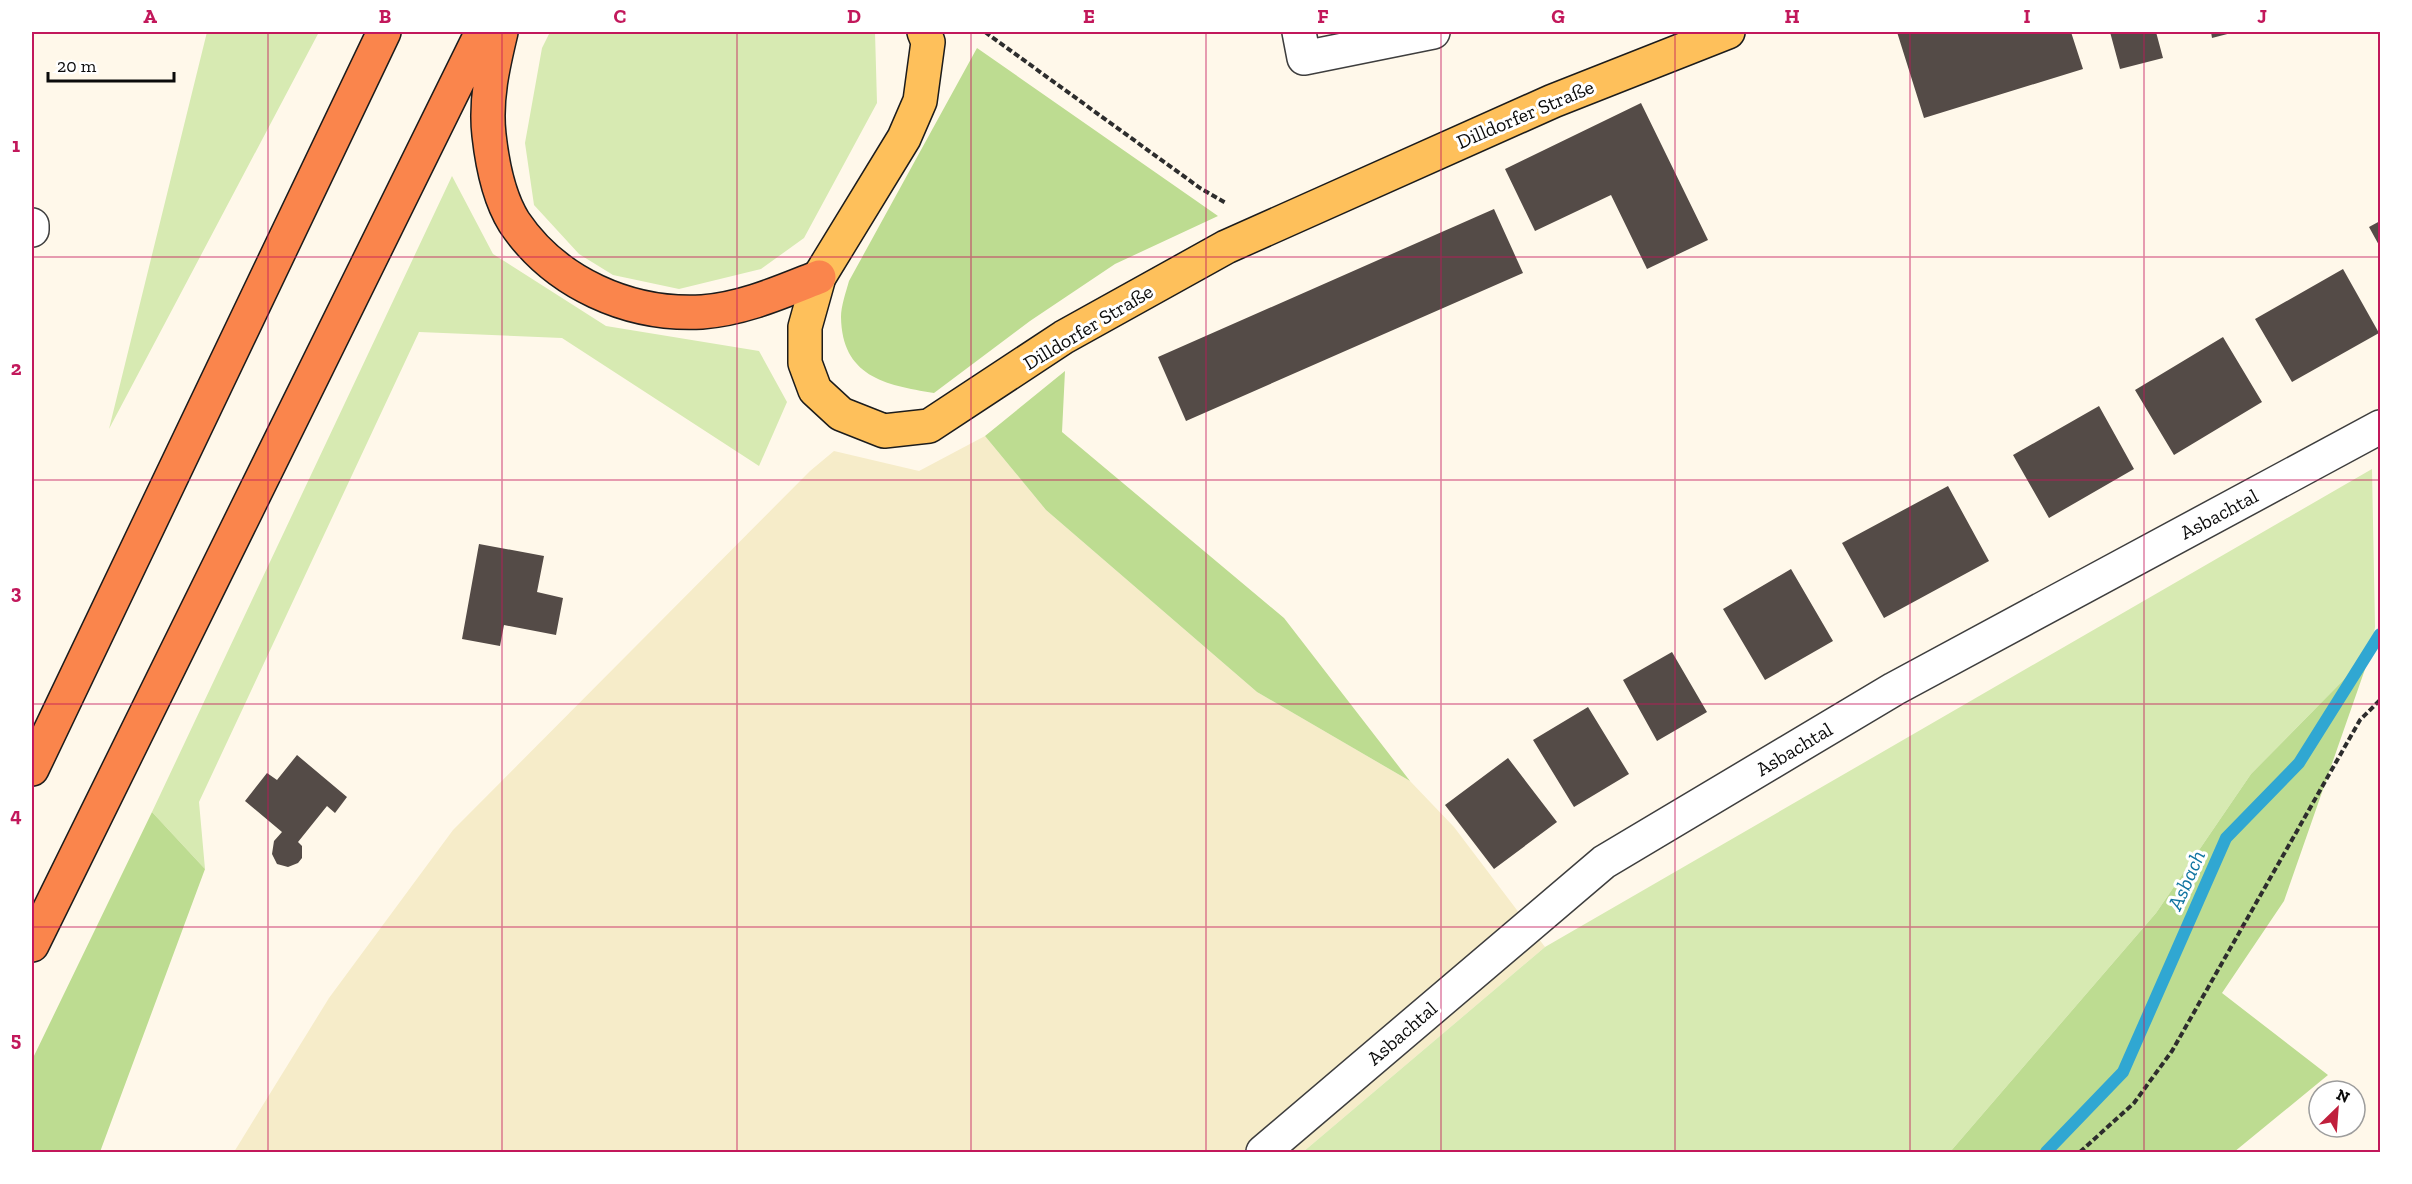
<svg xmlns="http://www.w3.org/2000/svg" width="2412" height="1184" font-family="'Zilla Slab',serif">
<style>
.farmland{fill:#f6ecc9}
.green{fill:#d7eab2}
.forest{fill:#bddc91}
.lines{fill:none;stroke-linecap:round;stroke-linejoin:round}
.stream{stroke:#30a7d2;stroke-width:12}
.building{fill:#544b47}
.minor-casing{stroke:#3e3e3e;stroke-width:36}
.major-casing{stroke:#1c1c1c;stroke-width:36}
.highway-casing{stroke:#1c1c1c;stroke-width:36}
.path{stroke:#2d2d2d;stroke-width:4;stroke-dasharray:6 3;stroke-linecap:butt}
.minor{stroke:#fff;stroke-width:33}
.major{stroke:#fec05b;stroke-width:33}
.highway{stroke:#fa854c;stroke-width:33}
.grid{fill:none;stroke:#c2185b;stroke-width:1.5;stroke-opacity:0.55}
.labels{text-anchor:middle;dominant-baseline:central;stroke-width:6;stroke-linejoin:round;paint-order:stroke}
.street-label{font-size:20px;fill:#0b0b0b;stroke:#fff}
.water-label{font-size:21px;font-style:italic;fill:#1175a1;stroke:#fff}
.neatline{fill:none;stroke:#c2185b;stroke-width:2}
.grid-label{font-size:20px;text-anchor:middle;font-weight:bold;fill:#c2185b}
</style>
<rect width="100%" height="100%" fill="#fff8ea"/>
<!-- farmland -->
<path class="farmland" d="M985,436l61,74 211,182 153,89 44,46 91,120 -242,205h-1069l95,-154 124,-168 357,-359 24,-20 85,20z"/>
<!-- green -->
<path class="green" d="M207,32h112l-210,397z
M550,32h325l2,71 -73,135 -43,31 -82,20 -66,-14 -34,-21 -45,-49 -9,-62 17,-95z
M452,176l41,78 113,72 153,25 28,51 -28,64 -197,-128 -143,-6 -220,470 6,67 -53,-57z
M2372,469l3,158 -4,25 -120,122 -95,139 -206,239h-647l242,-205z"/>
<!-- forest -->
<path class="forest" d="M977,48l241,168 -103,48 -85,57 -96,72c-50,-8 -92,-17 -93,-76 0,-11 5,-25 8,-36z
M1065,371l-3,61 222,186 126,163 -153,-89 -211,-182 -61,-74z
M2371,652l-87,249 -62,92 106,82 -94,77h-284l206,-239 95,-139z
M152,812l53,57 -105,283h-68v-92z"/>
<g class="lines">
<!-- stream -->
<path class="stream" d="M2046,1152l77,-80 103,-234 73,-75 81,-129"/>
</g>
<!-- building -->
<path class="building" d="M1897,32h174l12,37 -159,49z
M2110,32h46l7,26 -43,11z
M2211,32h24l-23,6z
M1641,103l67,137 -61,29 -36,-74 -76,36 -30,-62z
M1494,209l29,64 -337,148 -28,-64z
M2380,221v26l-11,-20z
M2343,269l36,64 -87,49 -37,-63z
M2223,337l39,65 -88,53 -39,-65z
M2099,406l35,63 -85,49 -36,-63z
M1948,486l41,75 -105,57 -42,-75z
M479,544l65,12 -7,36 26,6 -7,37 -52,-10 -4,21 -38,-7z
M1791,569l42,72 -68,39 -42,-71z
M1672,652l35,60 -50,29 -34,-61z
M1588,707l41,67 -55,33 -41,-67z
M297,755l50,42 -12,16 -8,-7 -29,36 4,4v12l-4,5 -10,4 -11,-3 -5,-10 2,-13 8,-9 -37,-31 22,-28 10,7z
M1508,758l49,64 -63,47 -49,-64z"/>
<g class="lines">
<defs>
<path id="minor" d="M1299,32l5,26 129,-26
M32,225v5
M1263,1152l341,-290 290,-173 486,-262"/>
<path id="major" d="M924,32l4,10 -8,59 -16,37 -85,139 -14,50v36l10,27 26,24 43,17 45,-5 135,-89 162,-90 327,-146 175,-69"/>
<path id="highway" d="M501,32c-8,33 -16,68 -12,103 3,27 10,63 25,87 41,61 115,94 188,90 41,-3 79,-20 117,-35
M32,769l352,-737
M32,945l450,-913"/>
</defs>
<!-- minor casing -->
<use href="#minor" class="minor-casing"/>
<!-- major casing -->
<use href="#major" class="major-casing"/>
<!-- highway casing -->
<use href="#highway" class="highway-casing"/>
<!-- path -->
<path class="path" d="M985,32l215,156 26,15
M2080,1152l54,-49 38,-52 188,-331 20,-20"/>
<!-- minor -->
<use href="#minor" class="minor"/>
<!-- major -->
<use href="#major" class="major"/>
<!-- highway -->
<use href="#highway" class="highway"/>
</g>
<!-- grid -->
<path class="grid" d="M268,32v1120M502,32v1120M737,32v1120M971,32v1120M1206,32v1120M1441,32v1120M1675,32v1120M1910,32v1120M2144,32v1120M32,257h2348M32,480h2348M32,704h2348M32,927h2348"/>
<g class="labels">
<!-- street labels -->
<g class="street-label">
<text transform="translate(1525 114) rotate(-23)">Dilldorfer Straße</text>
<text transform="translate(1088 327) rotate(-31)">Dilldorfer Straße</text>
<text transform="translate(2219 514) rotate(-28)">Asbachtal</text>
<text transform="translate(1794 749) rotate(-31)">Asbachtal</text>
<text transform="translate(1402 1033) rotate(-41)">Asbachtal</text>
</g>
<!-- water labels -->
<g class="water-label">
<text transform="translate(2186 880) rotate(-66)">Asbach</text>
</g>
</g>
<!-- border -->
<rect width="2412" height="1184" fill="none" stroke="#ffffff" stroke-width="66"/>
<!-- north arrow -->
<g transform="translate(2337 1109) rotate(25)"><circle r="28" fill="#ffffff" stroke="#9d9d9d" stroke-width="1.5"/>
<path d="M0-4.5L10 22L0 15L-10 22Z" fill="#c01f3c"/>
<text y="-9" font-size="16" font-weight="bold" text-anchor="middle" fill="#0b0b0b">N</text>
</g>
<!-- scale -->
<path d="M48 72v9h126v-9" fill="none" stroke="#0b0b0b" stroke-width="3"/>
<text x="57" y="72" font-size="18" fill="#0b0b0b" stroke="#ffffff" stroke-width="4.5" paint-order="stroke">20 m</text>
<rect x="33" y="33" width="2346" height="1118" class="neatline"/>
<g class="grid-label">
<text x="150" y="23">A</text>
<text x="385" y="23">B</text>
<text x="620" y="23">C</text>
<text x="854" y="23">D</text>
<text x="1089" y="23">E</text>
<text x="1323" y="23">F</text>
<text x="1558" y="23">G</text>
<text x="1792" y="23">H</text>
<text x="2027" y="23">I</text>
<text x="2262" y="23">J</text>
<text x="16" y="152">1</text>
<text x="16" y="375">2</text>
<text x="16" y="599">3</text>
<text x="16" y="822">4</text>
<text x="16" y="1046">5</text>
</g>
</svg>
